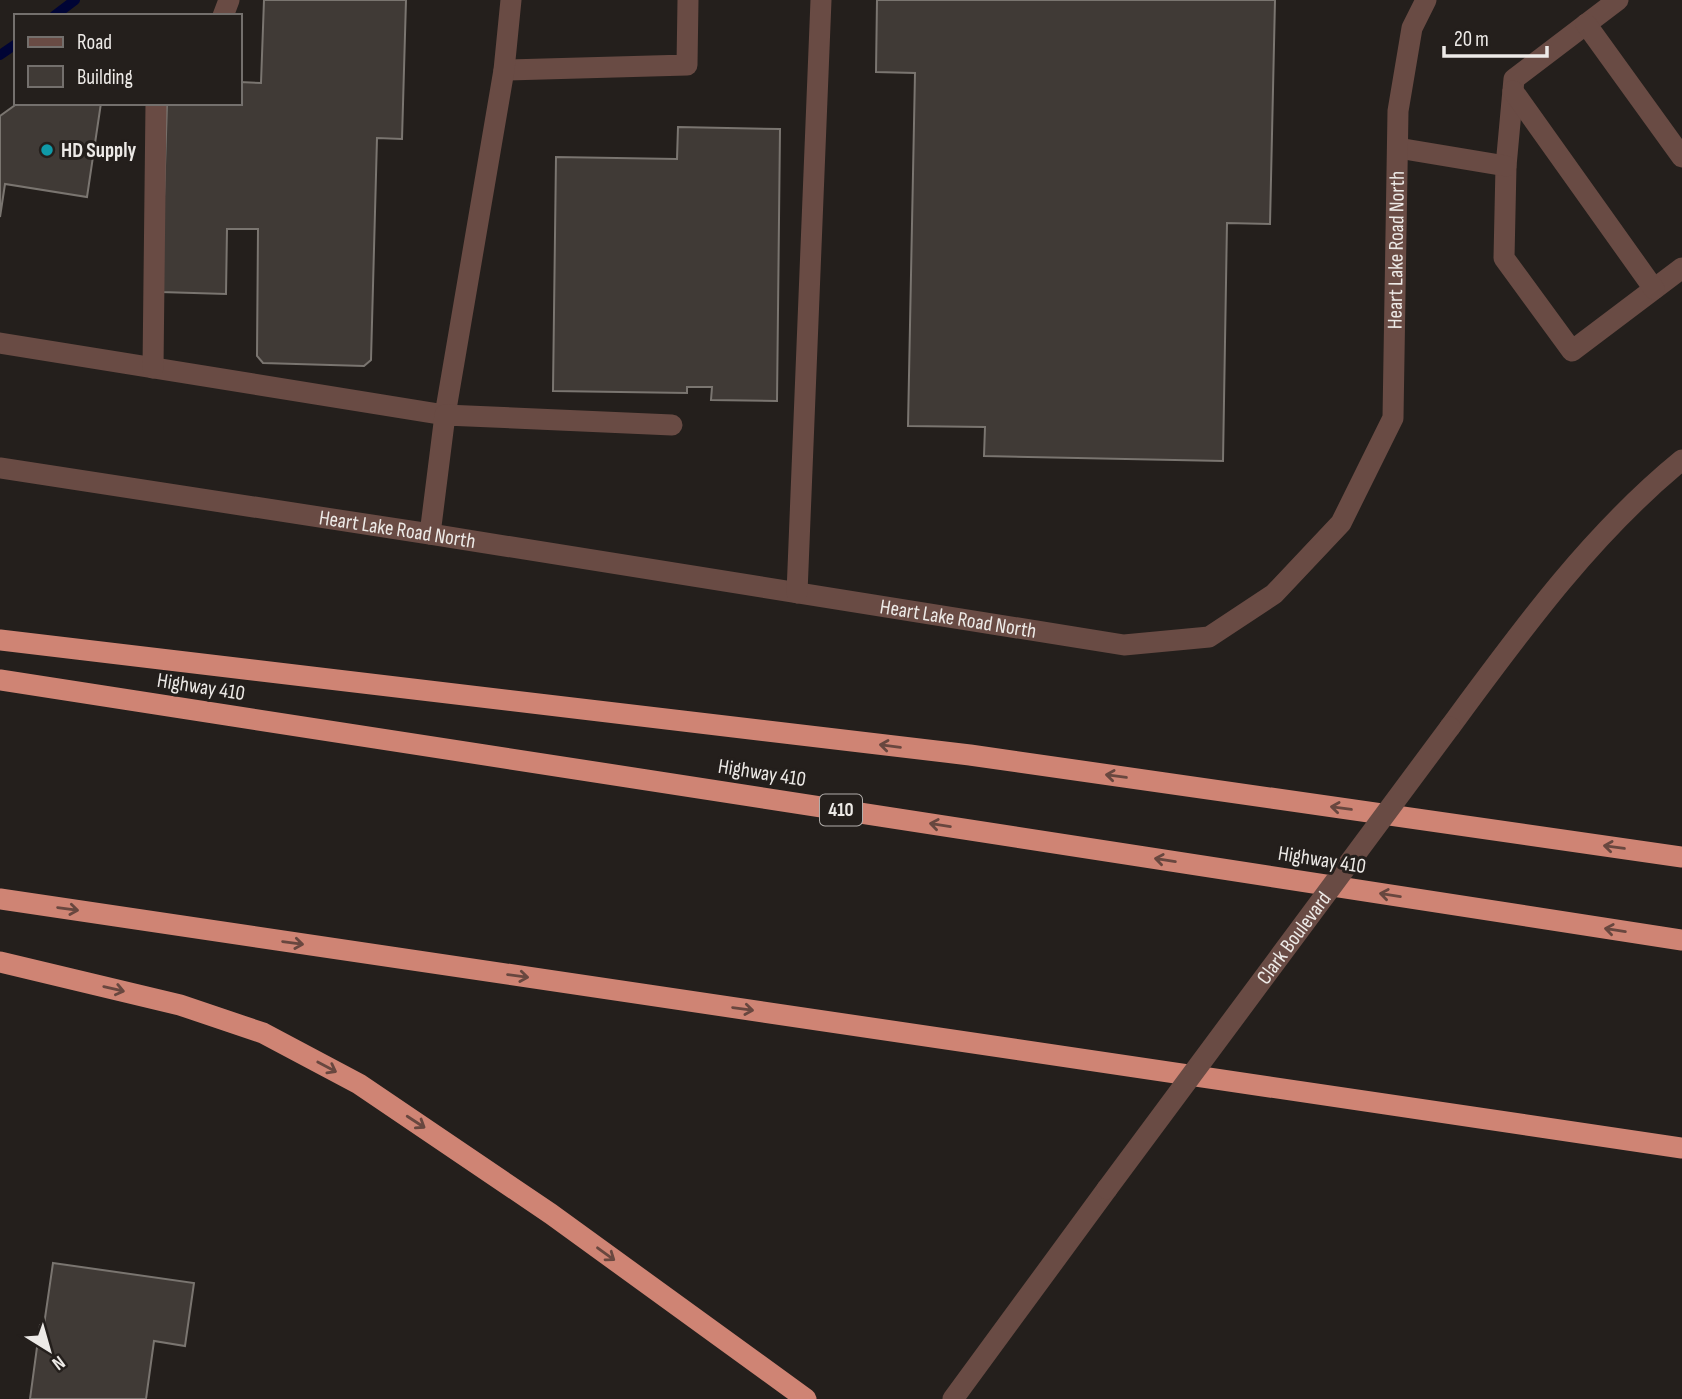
<svg xmlns="http://www.w3.org/2000/svg" width="1682" height="1399" font-family="'Sofia Sans Condensed',sans-serif">
<style>
.lines{fill:none;stroke-linecap:round;stroke-linejoin:round}
.stream{stroke:#000435;stroke-width:10}
.building{fill:#403a36;stroke:#7a7570;stroke-width:2}
.minor{stroke:#694b44;stroke-width:21}
.highway{stroke:#cf8474;stroke-width:21}
.minor-bridge{stroke:#694b44;stroke-width:21}
.oneway{stroke:#68473f}
.culture-dot{fill:#0f9aa8;stroke:#241f1c;stroke-width:2.5}
.labels{text-anchor:middle;dominant-baseline:central;stroke-width:6;stroke-linejoin:round;paint-order:stroke}
.shield{fill:#241f1c;stroke:#b1adaa;stroke-width:2}
.shield-label{font-size:19px;font-weight:bold;fill:#edeae7}
.poi-label{font-size:21px;font-weight:bold;fill:#edeae7;stroke:#241f1c;text-anchor:start}
.street-label{font-size:21px;fill:#edeae7;stroke:#241f1c}
</style>
<rect width="100%" height="100%" fill="#241f1c"/>
<g class="lines">
<!-- stream -->
<path class="stream" d="M54,16l21,-16
M0,55l16,-11"/>
</g>
<!-- building -->
<path class="building" d="M264,0h142l-4,139 -25,-1 -6,222 -7,6 -101,-3 -6,-7 1,-127h-31l-1,65 -65,-2 6,-189h73v-21l21,1z
M877,0h398l-5,224 -43,-1 -4,238 -239,-5 1,-29 -77,-1 7,-353 -39,-1z
M18,103h83l-14,94 -82,-13 -5,33v-101z
M678,127l102,2 -3,272 -66,-1 1,-13h-25v6l-134,-2 3,-234 121,2z
M53,1263l141,20 -9,63 -31,-5 -8,58h-116l10,-74h4z"/>
<g class="lines">
<!-- minor -->
<g class="minor">
<path d="M1618,0l-104,79 -8,87 -2,92 68,93 110,-83"/>
<path d="M223,16l6,-16"/>
<path d="M1586,24l96,133"/>
<path d="M504,70l183,-5 1,-65"/>
<path d="M1513,91l141,198"/>
<path d="M1398,148l108,18"/>
<path d="M0,343l445,72 59,-345 7,-70"/>
<path d="M153,368l3,-265"/>
<path id="s1" d="M0,468l430,66 694,111 85,-8 65,-43 67,-71 52,-105 5,-307 14,-83 14,-28"/>
<path d="M430,534l15,-119 227,10"/>
<path d="M797,593l24,-593"/>
<path d="M1450,727c70,-95 140,-192 232,-267"/>
<path d="M953,1399l154,-210"/>
</g>
<!-- highway -->
<path class="highway" d="M0,640l970,115 712,102
M0,680l1682,260
M0,899l1682,249
M0,962l180,43 83,28 96,51 192,130 255,185"/>
<!-- minor-bridge -->
<path class="minor-bridge" id="s2" d="M1107,1189l343,-462"/>
</g>
<!-- one-way arrows -->
<defs><path id="oneway-shaft" d="M-6 0H5M1.5-3L5.5 0L1.5 3" fill="none" stroke-width="1.6" stroke-linecap="round" stroke-linejoin="round" transform="scale(1.75)"/></defs>
<g class="oneway">
<use href="#oneway-shaft" transform="translate(890 746) rotate(-173)"/>
<use href="#oneway-shaft" transform="translate(1116 776) rotate(-172)"/>
<use href="#oneway-shaft" transform="translate(1341 808) rotate(-172)"/>
<use href="#oneway-shaft" transform="translate(940 825) rotate(-171)"/>
<use href="#oneway-shaft" transform="translate(1614 847) rotate(-172)"/>
<use href="#oneway-shaft" transform="translate(1165 860) rotate(-171)"/>
<use href="#oneway-shaft" transform="translate(1390 895) rotate(-171)"/>
<use href="#oneway-shaft" transform="translate(68 909) rotate(8)"/>
<use href="#oneway-shaft" transform="translate(1615 930) rotate(-171)"/>
<use href="#oneway-shaft" transform="translate(293 943) rotate(8)"/>
<use href="#oneway-shaft" transform="translate(518 976) rotate(8)"/>
<use href="#oneway-shaft" transform="translate(114 989) rotate(13)"/>
<use href="#oneway-shaft" transform="translate(743 1009) rotate(8)"/>
<use href="#oneway-shaft" transform="translate(327 1067) rotate(28)"/>
<use href="#oneway-shaft" transform="translate(416 1122) rotate(33)"/>
<use href="#oneway-shaft" transform="translate(606 1254) rotate(36)"/>
</g>
<!-- markers -->
<circle class="culture-dot" cx="47" cy="150" r="7"/>
<g class="labels">
<!-- shield labels -->
<rect class="shield" x="820" y="794.5" width="42" height="31" rx="5"/>
<g class="shield-label">
<text x="841" y="810">410</text>
</g>
<!-- poi labels -->
<g class="poi-label">
<text x="61" y="150">HD Supply</text>
</g>
<!-- street labels -->
<g class="street-label">
<text stroke="none"><textPath href="#s1" startOffset="1684">Heart Lake Road North</textPath></text>
<text stroke="none"><textPath href="#s1" startOffset="402">Heart Lake Road North</textPath></text>
<text stroke="none"><textPath href="#s1" startOffset="970">Heart Lake Road North</textPath></text>
<text transform="translate(201 687) rotate(9)">Highway 410</text>
<text transform="translate(762 773) rotate(9)">Highway 410</text>
<text transform="translate(1322 860) rotate(9)">Highway 410</text>
<text stroke="none"><textPath href="#s2" startOffset="313">Clark Boulevard</textPath></text>
</g>
</g>
<!-- legend -->
<rect x="14" y="14" width="228" height="91" fill="#241f1c" stroke="#74706d" stroke-width="2"/>
<rect x="28" y="37" width="35" height="10" fill="#694b44" stroke="#74706d" stroke-width="2"/>
<text x="77" y="49" font-size="21" fill="#edeae7">Road</text>
<rect x="28" y="66" width="35" height="21" fill="#403a36" stroke="#74706d" stroke-width="2"/>
<text x="77" y="84" font-size="21" fill="#edeae7">Building</text>
<!-- north arrow -->
<g transform="translate(49 1350) rotate(143)" stroke="#241f1c" stroke-width="5" paint-order="stroke">
<path d="M0-5L12 26L0 18L-12 26Z" fill="#edeae7"/>
<text y="-10" font-size="19" font-weight="bold" text-anchor="middle" fill="#edeae7">N</text>
</g>
<!-- scale -->
<path d="M1444 46v10h103v-10" fill="none" stroke="#edeae7" stroke-width="3.5"/>
<text x="1454" y="46" font-size="21" fill="#edeae7" stroke="#241f1c" stroke-width="5" paint-order="stroke">20 m</text>
</svg>
